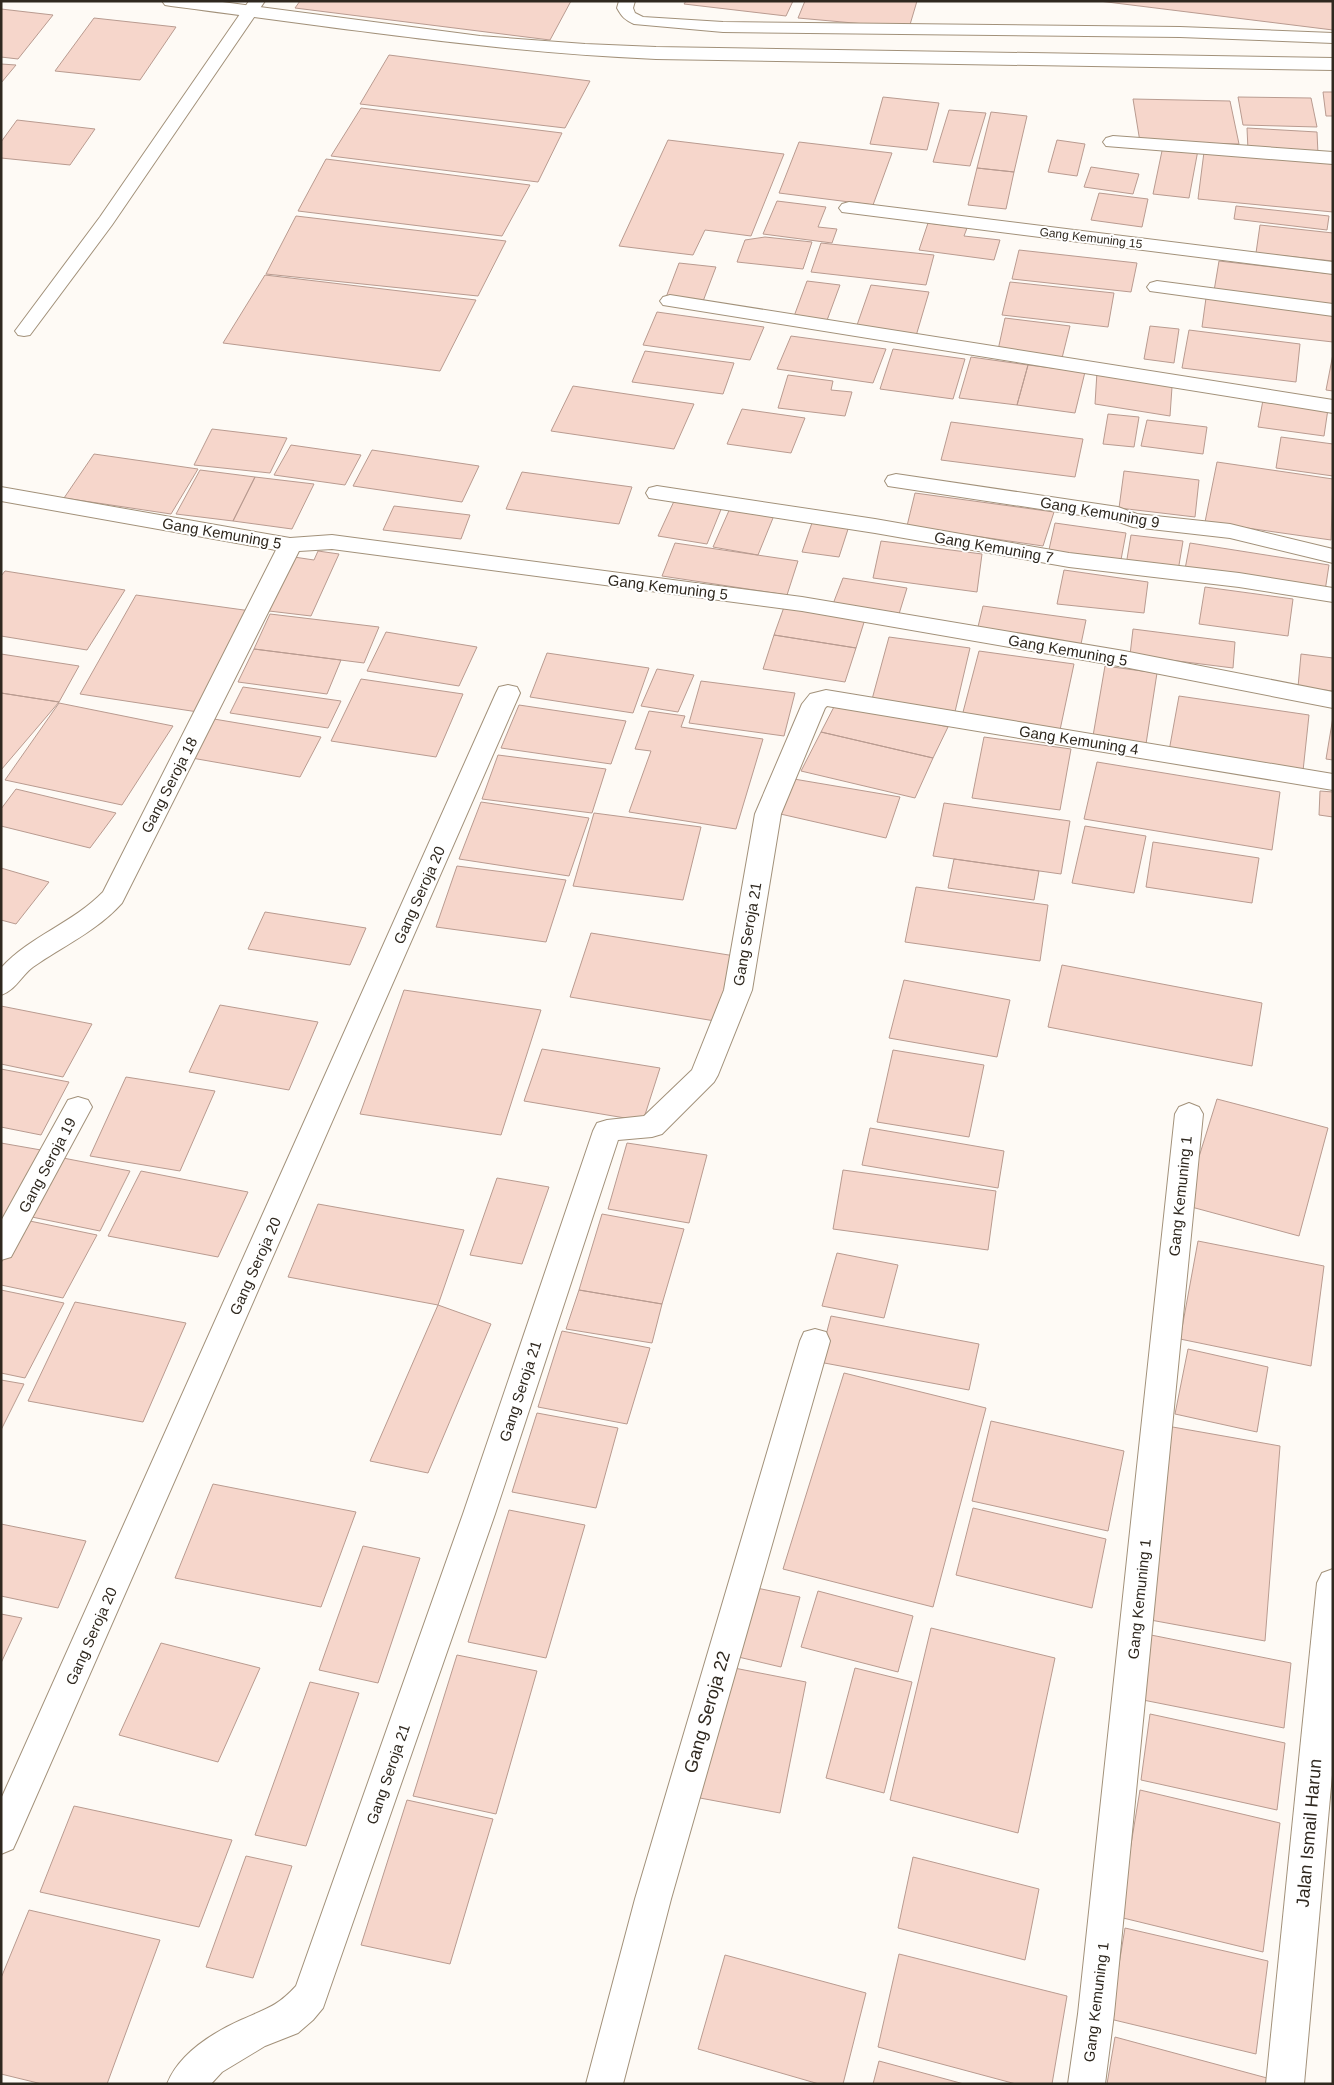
<svg xmlns="http://www.w3.org/2000/svg" width="1334" height="2085" font-family="Helvetica,sans-serif">
<style>
.building{fill:#f6d6cb;stroke:#b99b90}
.lines{fill:none;stroke-linecap:round;stroke-linejoin:round}
.service-casing{stroke:#a2917a;stroke-width:2}
.minor-casing{stroke:#a2917a;stroke-width:2}
.tertiary-casing{stroke:#a2917a;stroke-width:2}
.service{fill:#fff;fill-rule:evenodd}
.minor{fill:#fff;fill-rule:evenodd}
.tertiary{fill:#fff;fill-rule:evenodd}
.labels{text-anchor:middle;dominant-baseline:central;stroke-width:4;stroke-linejoin:round;paint-order:stroke}
.far-street-label{font-size:12px;fill:#2f281f;stroke:#fff}
.street-label{font-size:15px;fill:#2f281f;stroke:#fff}
.near-street-label{font-size:18px;fill:#2f281f;stroke:#fff}
</style>
<rect width="100%" height="100%" fill="#fefaf5"/>
<!-- building -->
<path class="building" d="M300,1h271l-21,39 -255,-32z
M686,1h107l-7,15 -102,-12z
M805,1h112l-8,27 -111,-10z
M1099,1h234v29z
M1,9l52,6 -35,44 -17,-2z
M94,18l82,9 -36,53 -85,-9z
M389,55l201,26 -25,47 -205,-24z
M1,64l15,1 -15,18z
M1323,92h10v24h-7z
M883,97l56,6 -12,47 -57,-6z
M1238,97l73,1 6,29 -74,-2z
M1133,99l97,2 9,43 -99,-2z
M361,108l201,25 -24,49 -207,-26z
M949,110l37,3 -16,53 -37,-4z
M991,112l36,4 -13,56 -37,-4z
M17,120l78,9 -25,36 -69,-7v-16z
M1247,128l70,4 1,22 -70,-4z
M668,140l116,14 -33,82 -46,-6 -12,25 -74,-9z
M1057,140l28,4 -8,32 -29,-4z
M799,142l93,11 -19,52 -94,-12z
M1163,146l35,4 -9,48 -36,-4z
M1204,152l129,12v48l-135,-13z
M326,159l204,26 -28,51 -204,-25z
M1091,167l48,7 -6,20 -49,-7z
M977,168l37,4 -8,37 -38,-4z
M1099,193l49,6 -6,28 -51,-7z
M777,201l49,6 -8,20 19,2 -5,14 -69,-9z
M1236,206l93,10 -2,14 -93,-11z
M296,216l210,25 -28,55 -212,-22z
M928,223l39,5 -3,8 36,4 -6,20 -75,-10z
M1260,225l73,8v28l-77,-8z
M765,237l47,5 -9,27 -66,-7 8,-22z
M821,243l113,12 -8,30 -115,-13z
M1019,250l118,13 -6,29 -119,-13z
M1219,261l114,13v31l-119,-14z
M679,263l37,4 -14,37 -37,-4z
M265,275l211,25 -36,71 -217,-28z
M807,281l33,4 -14,38 -33,-4z
M1010,282l104,11 -6,34 -106,-12z
M871,285l58,7 -13,44 -60,-8z
M1206,298l127,14v30l-131,-15z
M657,312l107,15 -14,33 -107,-15z
M1005,318l65,8 -8,32 -64,-8z
M1150,326l29,3 -5,34 -30,-4z
M1189,330l111,14 -4,38 -114,-14z
M791,336l95,13 -13,34 -96,-14z
M893,349l72,10 -12,40 -73,-10z
M645,351l89,12 -11,31 -91,-12z
M1333,354v37l-7,-1z
M971,357l57,8 -11,40 -58,-7z
M1028,365l57,7 -10,41 -58,-8z
M1097,372l75,15 -2,29 -75,-12z
M788,375l45,6 -2,9 21,2 -7,24 -67,-8z
M573,386l121,18 -20,45 -123,-18z
M1263,400l65,9 -4,27 -66,-9z
M742,409l63,9 -14,35 -64,-9z
M1108,414l31,3 -5,30 -31,-3z
M1147,420l60,7 -4,27 -62,-8z
M951,422l132,17 -8,38 -134,-17z
M212,429l75,9 -17,35 -76,-8z
M1281,437l52,7v32l-57,-8z
M291,445l70,10 -16,30 -71,-10z
M372,450l107,16 -17,36 -109,-16z
M94,454l104,15 -27,45 -107,-16z
M1217,462l116,17 -2,61 -126,-18z
M200,470l55,7 -22,44 -57,-7z
M1124,471l75,9 -4,37 -76,-9z
M522,472l110,15 -13,37 -113,-15z
M255,477l59,7 -22,45 -59,-8z
M915,493l139,19 -11,34 -136,-20z
M675,499l47,8 -15,37 -49,-8z
M394,506l76,9 -9,24 -78,-9z
M731,506l44,7 -17,42 -45,-8z
M814,517l36,6 -11,34 -37,-5z
M1055,523l71,10 -6,32 -72,-11z
M1131,535l52,6 -5,30 -52,-6z
M881,541l101,13 -5,38 -104,-14z
M675,543l123,18 -11,34 -125,-19z
M1190,543l139,22 -4,26 -140,-22z
M318,551l21,3 -28,62 -42,-5 25,-54 20,3z
M1064,570l84,12 -4,31 -87,-9z
M5,571l120,19 -38,60 -86,-14v-60z
M843,578l64,10 -8,26 -66,-10z
M1205,587l88,12 -5,37 -89,-12z
M136,595l115,16 -53,101 -118,-18z
M983,606l103,14 -5,24 -104,-13z
M784,607l81,12 -9,29 -82,-13z
M270,614l109,13 -15,36 -110,-14z
M1133,629l102,13 -2,26 -103,-13z
M386,632l91,15 -18,39 -92,-15z
M774,635l82,13 -11,34 -82,-13z
M889,637l81,11 -16,68 -83,-13z
M254,649l87,11 -14,34 -89,-12z
M979,651l95,13 -14,66 -98,-14z
M547,653l102,15 -16,45 -103,-16z
M1,654l78,12 -20,36 -58,-9z
M1301,654l32,4v33l-35,-4z
M1105,666l52,7 -11,71 -53,-8z
M657,669l37,6 -16,37 -37,-6z
M361,679l102,15 -27,63 -105,-16z
M701,681l94,12 -11,43 -95,-13z
M243,687l98,14 -13,27 -98,-15z
M1,693l58,9 -58,68z
M1179,696l130,19 -6,56 -134,-20z
M837,701l111,26 -15,31 -112,-26z
M59,703l114,23 -51,79 -117,-25z
M519,705l107,16 -15,43 -110,-16z
M649,711l36,5 -4,11 82,12 -27,90 -107,-17 22,-61 -16,-2z
M1333,717v43l-7,-1z
M208,718l113,19 -21,40 -114,-20z
M821,732l112,26 -18,40 -114,-27z
M984,737l87,12 -11,61 -88,-12z
M498,755l108,14 -14,44 -110,-14z
M1097,762l183,30 -8,58 -188,-31z
M788,778l112,19 -14,41 -110,-25z
M16,789l100,24 -26,35 -89,-22v-17z
M1320,791l13,1v25l-14,-2z
M481,802l108,16 -20,58 -110,-17z
M944,803l126,18 -9,53 -128,-18z
M594,813l107,14 -18,73 -110,-14z
M1085,826l61,10 -12,57 -62,-10z
M1153,842l106,16 -7,45 -106,-16z
M954,859l85,12 -5,29 -86,-12z
M457,866l109,14 -20,62 -110,-15z
M1,868l48,14 -33,42 -15,-4z
M916,887l132,18 -8,56 -135,-19z
M265,912l101,16 -16,37 -102,-16z
M591,933l144,23 -20,65 -145,-24z
M1062,965l200,38 -10,63 -204,-39z
M904,980l106,20 -13,57 -108,-19z
M404,990l137,20 -40,125 -141,-21z
M220,1005l98,17 -29,68 -100,-18z
M1,1006l91,18 -29,53 -62,-13z
M542,1049l118,19 -17,53 -119,-20z
M893,1050l91,15 -15,72 -92,-15z
M1,1069l68,13 -28,53 -40,-8z
M126,1077l89,14 -35,80 -90,-15z
M1217,1099l111,29 -29,108 -115,-31z
M870,1128l134,23 -6,37 -136,-23z
M1,1143l40,7 -40,83z
M627,1143l80,12 -18,68 -81,-14z
M58,1157l72,14 -30,60 -73,-15z
M843,1170l153,21 -8,59 -155,-21z
M141,1171l107,21 -30,65 -110,-21z
M497,1178l52,9 -27,77 -52,-9z
M318,1204l146,26 -26,75 -150,-28z
M602,1214l82,15 -22,75 -83,-14z
M25,1220l72,15 -34,63 -62,-13v-22z
M1198,1241l126,25 -13,100 -131,-27z
M837,1253l61,12 -14,53 -62,-12z
M1,1290l63,13 -39,75 -24,-5z
M579,1290l83,14 -10,39 -86,-14z
M75,1302l111,21 -43,99 -115,-21z
M438,1305l53,19 -63,149 -58,-12z
M831,1316l148,28 -10,46 -150,-28z
M562,1331l88,17 -23,76 -89,-17z
M1188,1349l80,18 -11,65 -82,-18z
M844,1373l142,35 -53,199 -150,-38z
M1,1380l23,4 -23,46z
M537,1413l81,15 -22,80 -84,-16z
M991,1421l133,30 -16,80 -136,-30z
M1167,1426l113,20 -15,195 -120,-22z
M213,1484l143,28 -35,95 -146,-29z
M973,1508l133,31 -14,69 -136,-33z
M509,1510l76,15 -39,133 -78,-16z
M1,1524l85,17 -28,67 -57,-12z
M363,1546l57,12 -42,125 -59,-13z
M752,1587l48,10 -19,70 -47,-11z
M818,1591l95,25 -15,56 -97,-25z
M1,1614l21,4 -21,45z
M931,1628l124,30 -37,175 -128,-33z
M1146,1634l145,29 -7,65 -146,-29z
M161,1643l99,25 -42,94 -99,-27z
M457,1655l80,16 -41,143 -83,-18z
M729,1667l77,15 -26,131 -80,-15z
M855,1668l57,14 -28,111 -58,-15z
M310,1682l49,11 -53,153 -51,-11z
M1150,1714l135,29 -8,67 -136,-30z
M1140,1790l140,33 -17,129 -144,-35z
M407,1800l86,19 -43,145 -89,-19z
M74,1806l158,34 -33,87 -159,-35z
M246,1856l46,10 -39,112 -47,-11z
M913,1857l126,32 -14,71 -127,-32z
M29,1910l131,30 -53,144h-65l-41,-10v-96z
M1125,1928l143,33 -12,93 -146,-35z
M899,1954l168,42 -15,88h-36l-138,-37z
M725,1955l141,38 -23,91h-24l-121,-35z
M1115,2037l152,41v6h-160z
M879,2061l85,23h-91z"/>
<g class="lines">
<defs>
<path id="service" d="M249,1h16l-153,224 -82,110 -6,1 -6,-1 -3,-4 3,-4 82,-110z
M619,1h16l-2,7 2,5 8,4 80,5 457,5 153,6v10l-153,-6 -457,-5 -89,-8c-9,-4 -12,-7 -17,-16z"/>
<path id="minor" d="M162,1h53l265,35 105,8 71,3 677,11v12l-677,-11c-163,-7 -324,-32 -485,-53l-6,-1z
M1113,136l220,16v12l-227,-18 -3,-4 3,-4z
M849,202l484,60v12l-491,-62 -3,-4 3,-4z
M1157,281l176,23v12l-183,-25 -3,-4 3,-4z
M670,295l663,105v13l-670,-108 -3,-4 3,-4z
M896,474l222,33 19,7 93,10 103,25v14l-103,-25 -97,-11 -20,-7 -225,-34 -3,-5 3,-5z
M657,486l218,33 194,34 170,20 94,15v14l-94,-15 -170,-20 -194,-34 -226,-35 -3,-5 3,-5z
M1,487l289,51 42,-3 470,62 322,54 209,41v16l-209,-41 -322,-56 -470,-62 -33,2 -177,352c-25,28 -59,43 -89,64 -12,9 -17,23 -32,28v-27c29,-32 72,-45 102,-76l173,-342 -275,-49z
M508,685l9,2 3,6 -502,1145 -5,11 -12,5v-55l495,-1106 3,-6z
M826,690l507,84v16l-506,-84 -2,2 -44,106 -29,176 -34,85 -4,7 -52,52 -10,3 -34,3 -123,374 -172,494 -10,12 -15,13 -33,13 -43,26 -11,12h-44c12,-30 45,-51 74,-64 24,-11 36,-13 55,-34l167,-472 130,-383 4,-8 10,-3 37,-4 48,-46 32,-80 31,-176 47,-110 8,-10z
M78,1097l10,3 4,7 -81,150 -10,3v-39l67,-121z
M1189,1103l10,4 4,7 -89,900 -9,70h-37l10,-70 97,-900 4,-7z
M815,1329l11,3 4,9 -159,558 -48,185h-37l49,-185 165,-558 4,-9z"/>
<path id="tertiary" d="M1333,1569v195l-29,320h-38l51,-501 5,-10z"/>
</defs>
<!-- service casing -->
<use href="#service" class="service-casing"/>
<!-- minor casing -->
<use href="#minor" class="minor-casing"/>
<!-- tertiary casing -->
<use href="#tertiary" class="tertiary-casing"/>
<!-- service -->
<use href="#service" class="service"/>
<!-- minor -->
<use href="#minor" class="minor"/>
<!-- tertiary -->
<use href="#tertiary" class="tertiary"/>
</g>
<g class="labels">
<!-- far-street labels -->
<g class="far-street-label">
<text transform="translate(1091 238) rotate(7)">Gang Kemuning 15</text>
</g>
<!-- street labels -->
<g class="street-label">
<text transform="translate(1100 512) rotate(10)">Gang Kemuning 9</text>
<text transform="translate(222 533) rotate(10)">Gang Kemuning 5</text>
<text transform="translate(994 547) rotate(10)">Gang Kemuning 7</text>
<text transform="translate(668 587) rotate(7)">Gang Kemuning 5</text>
<text transform="translate(1068 650) rotate(10)">Gang Kemuning 5</text>
<text transform="translate(1079 740) rotate(9)">Gang Kemuning 4</text>
<text transform="translate(169 785) rotate(-63)">Gang Seroja 18</text>
<text transform="translate(419 895) rotate(-66)">Gang Seroja 20</text>
<text transform="translate(747 934) rotate(-80)">Gang Seroja 21</text>
<text transform="translate(47 1165) rotate(-62)">Gang Seroja 19</text>
<text transform="translate(1180 1196) rotate(-84)">Gang Kemuning 1</text>
<text transform="translate(255 1266) rotate(-66)">Gang Seroja 20</text>
<text transform="translate(520 1391) rotate(-72)">Gang Seroja 21</text>
<text transform="translate(1139 1599) rotate(-84)">Gang Kemuning 1</text>
<text transform="translate(91 1636) rotate(-66)">Gang Seroja 20</text>
<text transform="translate(388 1774) rotate(-71)">Gang Seroja 21</text>
<text transform="translate(1096 2002) rotate(-83)">Gang Kemuning 1</text>
</g>
<!-- near-street labels -->
<g class="near-street-label">
<text transform="translate(707 1712) rotate(-74)">Gang Seroja 22</text>
<text transform="translate(1309 1833) rotate(-85)">Jalan Ismail Harun</text>
</g>
</g>
<!-- border -->
<rect width="1334" height="2085" fill="none" stroke="#2f281f" stroke-width="5"/>
</svg>
